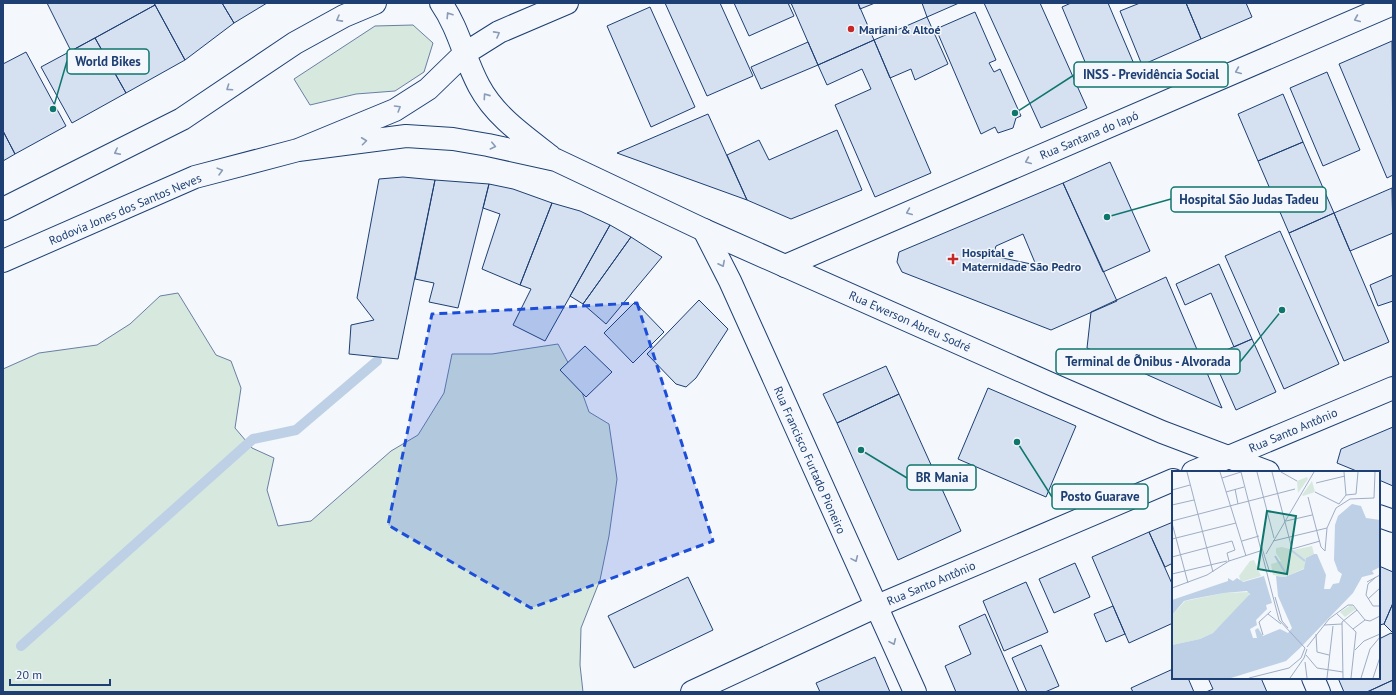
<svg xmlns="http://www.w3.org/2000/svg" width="1396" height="695" font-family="'PT Sans',sans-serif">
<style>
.green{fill:#d7e8df;stroke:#687fa3}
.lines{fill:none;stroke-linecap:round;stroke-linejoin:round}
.stream{stroke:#bed0e5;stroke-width:10}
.building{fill:#d5e0f0;stroke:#1d3f73;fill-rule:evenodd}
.minor-casing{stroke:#1d3f73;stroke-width:24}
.major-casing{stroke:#1d3f73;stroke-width:24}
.minor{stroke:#f4f7fb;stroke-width:22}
.major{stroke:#f4f7fb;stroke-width:22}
.oneway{stroke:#889bb7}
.marked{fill:#1d4ed8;fill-opacity:0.2;stroke:#1d4ed8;stroke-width:3;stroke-dasharray:8 5;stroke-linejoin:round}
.poi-dot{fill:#c62828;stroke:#f4f7fb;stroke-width:1.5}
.labels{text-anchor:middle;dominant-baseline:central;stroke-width:3;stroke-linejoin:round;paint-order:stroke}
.poi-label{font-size:12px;font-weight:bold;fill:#1d3f73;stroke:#f4f7fb;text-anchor:start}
.street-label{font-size:12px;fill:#1d3f73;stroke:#f4f7fb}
.inset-river{fill:none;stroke:#bed0e5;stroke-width:2}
.inset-road{fill:none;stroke:#9eadc5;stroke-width:1}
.view{fill:#0f766e;fill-opacity:0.15;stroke:#0f766e;stroke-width:2}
.inset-edge{fill:none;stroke:#1d3f73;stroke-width:2}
.leader{fill:none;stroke:#0f766e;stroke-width:1.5}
.callout-dot{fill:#0f766e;stroke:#f4f7fb;stroke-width:1.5}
.callout{fill:#f4f7fb;stroke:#0f766e;stroke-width:1.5}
.callout-label{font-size:13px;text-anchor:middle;font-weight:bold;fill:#1d3f73}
</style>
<rect width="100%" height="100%" fill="#f4f7fb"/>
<!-- green -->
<path class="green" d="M413,25l20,18 -9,29 -29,19 -39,3 -46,11 -16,-26 81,-53z
M178,293l38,62 15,6 10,27 -6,40 17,20 22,10 -7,32 11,36 33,-5 80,-70 27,-16 26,-42 8,-39h40l66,-10 20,37 11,31 20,12 8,55 -8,57 -9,44 -19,48 -1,37 3,27h-580v-323l36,-16 58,-8 33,-21 30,-28z"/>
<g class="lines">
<!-- stream -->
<path class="stream" d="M21,646l232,-207 43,-9 81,-69"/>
</g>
<!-- building -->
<path class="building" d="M47,3h107l1,2 -84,46z
M154,3h68l12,20 -49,37z
M222,3h45l-33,20z
M665,3h55l33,73 -46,20z
M734,3h54l6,13 -45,20z
M791,3h67l16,37 -56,25z
M858,3h17l-15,6z
M922,3h37l-32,14z
M984,3h56l47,105 -46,20z
M1071,3h37l26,61 -41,17 -31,-74z
M1140,3h46l15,36 -59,26 -22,-54z
M1186,3h60l6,14 -51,22z
M155,5l30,55 -59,33 -31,-55z
M650,7l45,100 -44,20 -44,-101z
M975,12l21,48 -7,3 5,9 6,-3 21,47 -5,2 -3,10 -15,5 -3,-6 -14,7 -45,-105z
M927,17l21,47 -33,16 -4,-11 -21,9 -16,-38z
M95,38l31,55 -54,30 -31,-56z
M874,40l57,133 -56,24 -40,-92 36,-16 -9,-20 -35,16 -9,-20z
M1392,41l1,134 -6,3 -48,-114z
M808,42l10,23 -57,24 -10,-22z
M26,52l40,74 -51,28 -12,-23v-67z
M1327,72l33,78 -37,16 -33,-78z
M1283,94l20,48 -45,19 -20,-47z
M708,114l39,86 -130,-47z
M837,130l25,60 -71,29 -44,-19 -20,-45 32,-15 10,20z
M3,131l12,23 -12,7z
M1303,142l31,71 -45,20 -31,-72z
M1110,162l40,89 -47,21 -40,-89z
M403,177l32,3 -37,179 -49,-5 2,-29 23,-5 -17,-22 22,-119z
M435,180l54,4 -31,124 -29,-6 5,-19 -19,-4z
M1063,183l54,118 -66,29 -149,-58 -5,-10 2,-10zM1023,234l13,31 -43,-9 3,-10z
M489,184l24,5 39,14 -32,82 -38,-16 18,-55 -17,-6z
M1392,188l1,45 -43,18 -16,-38z
M552,203l28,8 30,14 -65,116 -32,-16 18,-36 -11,-4z
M1334,213l55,129 -45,19 -55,-128z
M610,225l21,12 -48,67 -13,-8z
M1280,231l59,133 -55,25 -59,-133z
M631,237l31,20 -56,67 -23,-20z
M1219,264l33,75 -18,8 -23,-54 -26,12 -9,-21z
M1393,275v26l-15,5 -8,-21z
M1166,277l56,131 -135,-60 4,-36z
M699,300l29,29 -32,49 -10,9 -10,-3 -29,-30z
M635,302l29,30 -31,31 -29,-30z
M1252,339l24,53 -40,18 -24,-54z
M585,346l27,26 -26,25 -26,-27z
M886,366l13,28 -62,29 -14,-29z
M988,388l88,38 -30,71 -88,-38z
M899,394l62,137 -63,29 -61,-137z
M1393,427v59l-14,-6v-8h-20l-22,-9 4,-14z
M1173,522v41l-8,4 -16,-35z
M1149,532l24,54v37l-44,20 -37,-86z
M1075,563l15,34 -36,16 -15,-34z
M1379,566l14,6v31l-9,21 -5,1z
M688,577l25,53 -79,38 -26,-52z
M1026,582l22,50 -44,19 -21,-50z
M1393,603v30l-9,-9z
M1113,606l12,28 -19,8 -12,-28z
M985,614l34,78h-63l-11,-26 26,-12 -12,-28z
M1391,633l2,2v45l-26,12h-23l-6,-14h41v-39z
M1041,645l18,41 -14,6h-18l-15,-34z
M875,657l15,35h-70l-4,-9z
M1173,669v9h15l6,14h-61l-2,-4z
M1208,678h53l6,14h-61l7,-3z
M1393,680v12h-26z"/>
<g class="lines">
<defs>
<path id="minor" d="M704,230l26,51 185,411
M785,266l608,-262
M1193,472l200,-84
M1313,678l6,14
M692,692l185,-86 296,-126"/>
<path id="major" d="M441,3c18,26 23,55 38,83 16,30 44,49 71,70
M298,150l108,-14 47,3 35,6 68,15 148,70 347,154 111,48 106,40
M3,209l179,-90 113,-76 49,-27 31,-13
M3,261l192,-84 103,-27 97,-40 33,-21 36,-35 35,-22 68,-29
M1379,516l14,5"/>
</defs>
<!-- minor casing -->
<use href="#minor" class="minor-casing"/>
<!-- major casing -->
<use href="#major" class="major-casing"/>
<!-- minor -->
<use href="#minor" class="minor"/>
<!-- major -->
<use href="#major" class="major"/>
</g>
<!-- one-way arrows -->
<defs><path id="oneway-chevron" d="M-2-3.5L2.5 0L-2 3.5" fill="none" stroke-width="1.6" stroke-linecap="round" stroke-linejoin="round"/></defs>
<g class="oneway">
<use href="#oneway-chevron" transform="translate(449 15) rotate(-123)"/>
<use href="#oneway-chevron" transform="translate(339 19) rotate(151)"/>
<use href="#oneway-chevron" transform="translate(1357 19) rotate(157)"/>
<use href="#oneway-chevron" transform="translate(497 34) rotate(-29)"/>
<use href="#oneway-chevron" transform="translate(1238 71) rotate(157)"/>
<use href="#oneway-chevron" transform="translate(229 88) rotate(146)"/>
<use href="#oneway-chevron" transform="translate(486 96) rotate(-125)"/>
<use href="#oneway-chevron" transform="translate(398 108) rotate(-31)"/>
<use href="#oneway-chevron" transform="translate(364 141) rotate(-7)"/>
<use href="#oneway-chevron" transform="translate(493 146) rotate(13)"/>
<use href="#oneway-chevron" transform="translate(117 152) rotate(153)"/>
<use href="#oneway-chevron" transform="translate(1028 161) rotate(157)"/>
<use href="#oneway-chevron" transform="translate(220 171) rotate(-15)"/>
<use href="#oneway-chevron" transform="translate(909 212) rotate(157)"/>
<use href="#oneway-chevron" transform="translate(722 264) rotate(63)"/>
<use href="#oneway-chevron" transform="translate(855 559) rotate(66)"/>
<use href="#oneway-chevron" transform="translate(893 642) rotate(66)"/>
</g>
<!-- marked area -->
<path class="marked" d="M637,303l76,238 -182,67 -143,-83 44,-211z"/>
<!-- markers -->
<g class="poi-dot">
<circle cx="851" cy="29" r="4"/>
<path d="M951 253h4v4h4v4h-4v4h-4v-4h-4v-4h4z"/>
</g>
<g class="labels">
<!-- poi labels -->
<g class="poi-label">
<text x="859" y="29">Mariani &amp; Altoé</text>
<text x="962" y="252">Hospital e<tspan x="962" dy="14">Maternidade São Pedro</tspan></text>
</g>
<!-- street labels -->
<g class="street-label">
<text transform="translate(1089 135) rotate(-23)">Rua Santana do Iapó</text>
<text transform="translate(125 209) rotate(-23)">Rodovia Jones dos Santos Neves</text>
<text transform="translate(910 321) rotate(24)">Rua Ewerson Abreu Sodré</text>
<text transform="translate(1293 430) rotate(-23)">Rua Santo Antônio</text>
<text transform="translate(810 460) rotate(66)">Rua Francisco Furtado Pioneiro</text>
<text transform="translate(931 583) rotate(-23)">Rua Santo Antônio</text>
</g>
</g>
<!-- overview -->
<g transform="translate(1172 471)">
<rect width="208" height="208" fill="#f4f7fb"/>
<path d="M135,6l1,2 -10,14 -1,-12zM140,10l3,11 -12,4 -1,-1zM140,75l2,8 -8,4 -1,10 -20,9 -12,-2 -2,-11 10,-3 -5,-8v-5l6,-1 11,3zM82,89l7,16 -20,6 -2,-6 11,-15zM77,121v5l-36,36 -13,6 -28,6v-30l13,-14 39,-8zM179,134l5,4 -11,8 -5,-5z" fill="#d7e8df"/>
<path d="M180,33l9,2 5,12 14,2v47l-8,4 2,3 -12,3 -9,16 -53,55 -14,13 -55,17h-59v-33l28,-6 13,-6 37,-39 -3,-3 -23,2 -32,6 -8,2 -12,14v-15l56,-19v-3l5,3 4,-3 6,4 21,-6 8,27 -6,2 1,4 -11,11 1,5 -7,4 3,9h4l-2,-8 3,-2 5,8 17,-7 8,4 4,-5 -14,-32 -2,-20 9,1 19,-8 2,-11 8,-4h3l9,21 -2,14h6l3,-5 6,-1 3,-9 -4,-3 -4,-11 1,-35 3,-9z" fill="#bed0e5"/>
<path class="inset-river" d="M119,79l14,11M103,85l10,16"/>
<path class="inset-road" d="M15,1l26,100M48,1l26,84M69,1l38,148 26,28 -4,10 -12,10 -40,10M85,1l17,66M100,1l20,77 28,-8M109,1l16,9M172,1l2,23M50,7l19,-6M144,12l29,-7M63,18l3,15M0,19l18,-5M54,21l18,-5M143,21l24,12 7,-9 10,-1M184,23l2,-22M136,26l13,50 4,4 2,-23 9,-20 14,-9 24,-1 1,-26M0,34l22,-5M0,50l123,-32M114,50l26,-6M0,52l16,60M0,68l64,-16M70,70l17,-5M101,70l54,-13M89,74l8,25M94,83l48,-82M0,86l60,-16 3,9 -8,3 2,8M0,103l55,-13M204,106l-8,7 -2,11 7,11h7M195,111l13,-7M0,117l35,-13 22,-14 31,-10M103,126l7,24 6,7M196,128l12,-11M164,142l20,19 -5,46M96,143l13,10M193,149l5,1 10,-5M152,154l18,-1M181,158l12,-9M144,163l1,18 12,3M91,164l-4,-13 12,-11M135,176l22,-28 19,-14h5l12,15M183,179l9,-9 16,-7M134,184l11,13 26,4M133,191l2,16M118,207l14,-20 3,-9M155,207l6,-52M171,207l-1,-56 15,-12M189,207l9,-29 10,-12M201,207l7,-21"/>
<path class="view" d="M95,40l29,5 -9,58 -29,-5z"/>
<rect width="208" height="208" class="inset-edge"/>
</g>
<!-- callouts -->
<path class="leader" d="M53 109L67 61M1015 113L1074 75M1107 217L1171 199M1282 310L1240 362M861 450L907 478M1017 442L1052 497"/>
<g class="callout-dot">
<circle cx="53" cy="109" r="4"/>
<circle cx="1015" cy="113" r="4"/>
<circle cx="1107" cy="217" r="4"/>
<circle cx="1282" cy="310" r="4"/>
<circle cx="861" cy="450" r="4"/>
<circle cx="1017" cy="442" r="4"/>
</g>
<g class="callout">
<rect x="67" y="49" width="82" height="25" rx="4"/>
<rect x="1074" y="62" width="154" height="25" rx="4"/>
<rect x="1171" y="187" width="155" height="25" rx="4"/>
<rect x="1056" y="349" width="184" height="25" rx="4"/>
<rect x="907" y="465" width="69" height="25" rx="4"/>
<rect x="1052" y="484" width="96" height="25" rx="4"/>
</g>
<g class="callout-label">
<text x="108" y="66">World Bikes</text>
<text x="1151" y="79">INSS - Previdência Social</text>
<text x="1249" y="204">Hospital São Judas Tadeu</text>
<text x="1148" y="366">Terminal de Õnibus - Alvorada</text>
<text x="942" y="482">BR Mania</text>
<text x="1100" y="501">Posto Guarave</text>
</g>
<!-- border -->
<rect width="1396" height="695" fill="none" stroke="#1d3f73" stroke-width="8"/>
<!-- scale -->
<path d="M10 679v6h100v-6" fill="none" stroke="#1d3f73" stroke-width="2"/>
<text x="16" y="679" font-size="12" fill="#1d3f73" stroke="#f4f7fb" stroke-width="3" paint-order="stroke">20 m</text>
</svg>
